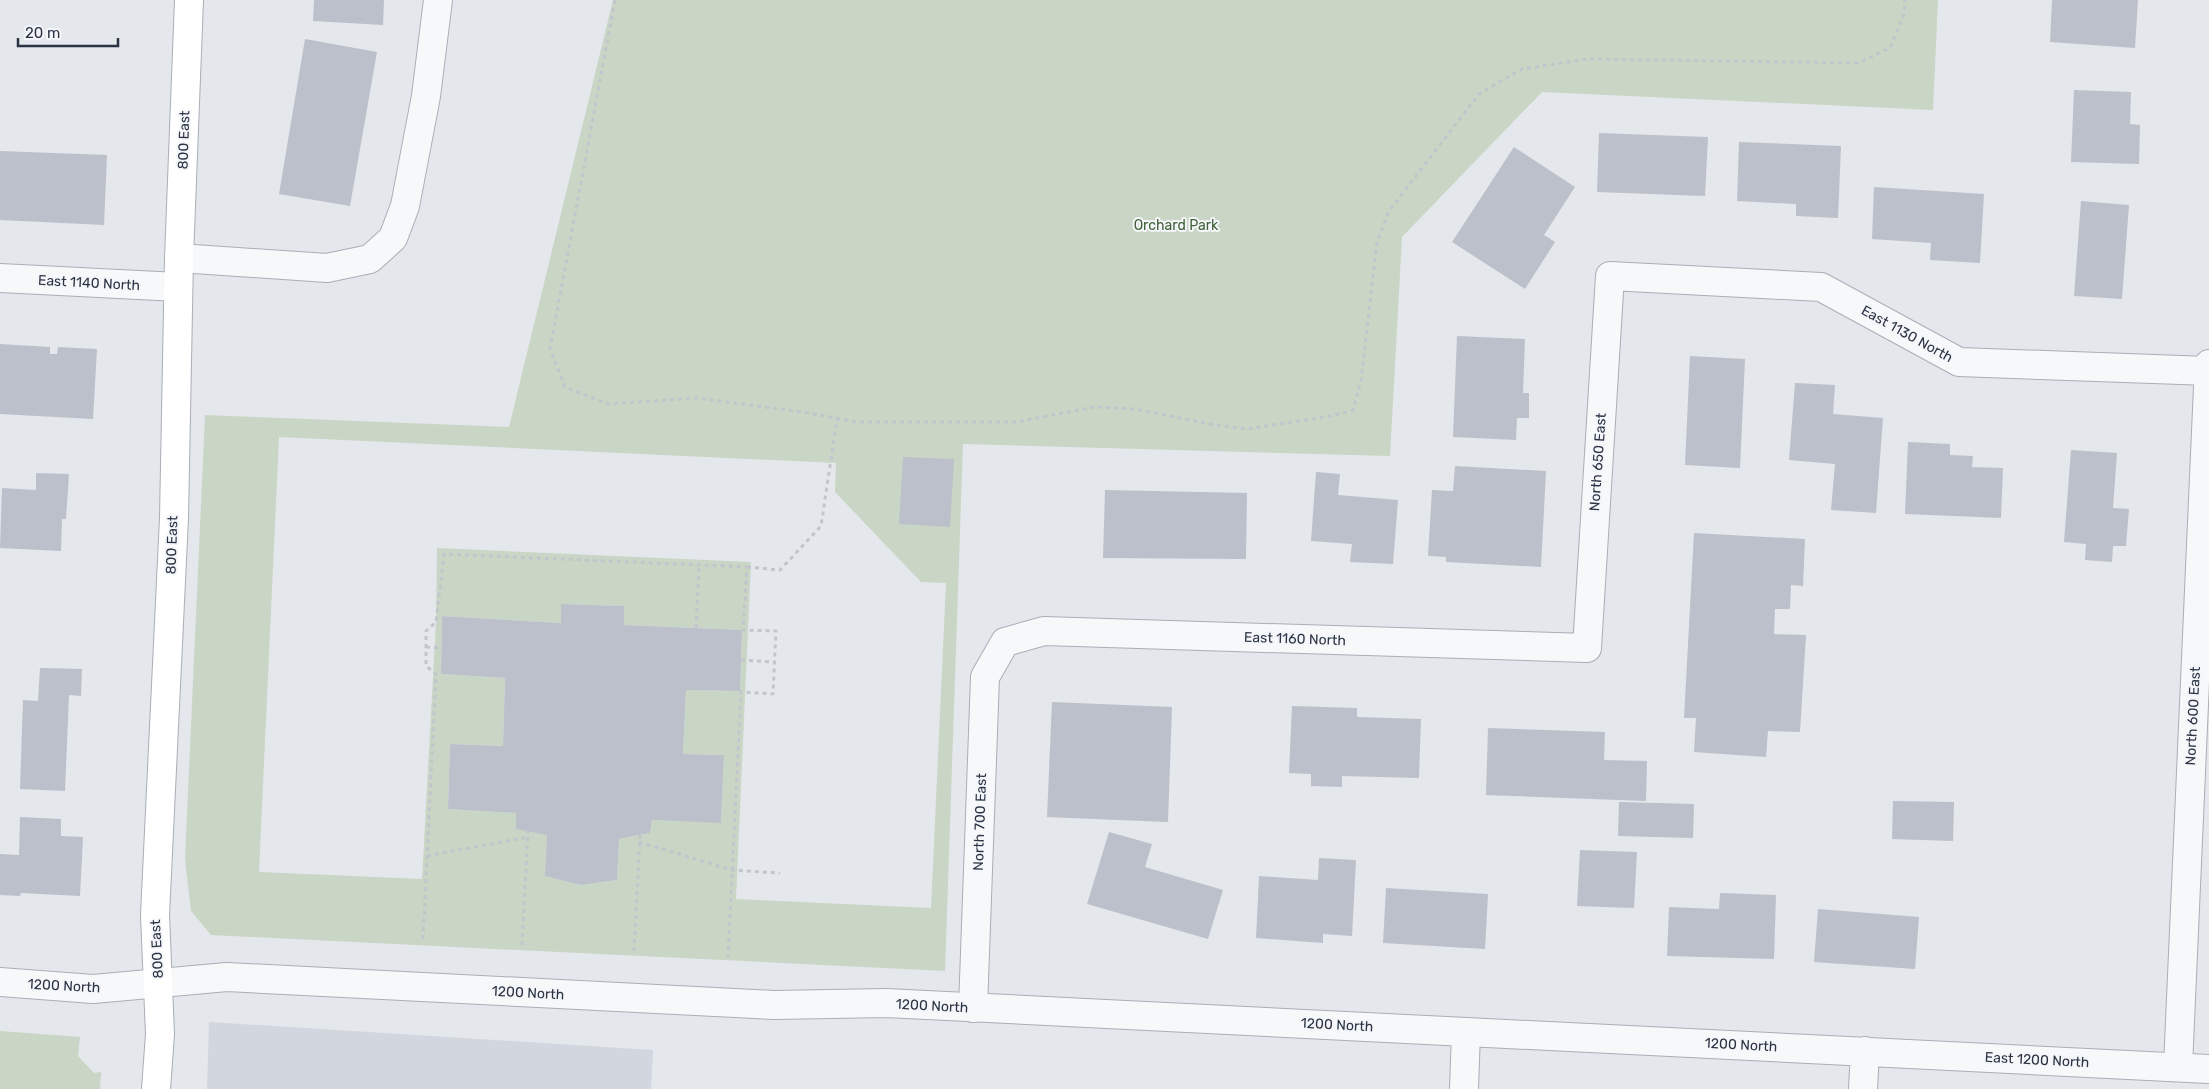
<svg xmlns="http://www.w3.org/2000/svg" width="2209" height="1089" font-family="Rubik,sans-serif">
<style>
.built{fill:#d2d6de}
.green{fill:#c9d6c5;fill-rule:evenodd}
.building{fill:#bbc0ca}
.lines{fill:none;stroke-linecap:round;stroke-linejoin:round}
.minor-casing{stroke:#a9aeb7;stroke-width:30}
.tertiary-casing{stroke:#a9aeb7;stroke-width:30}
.secondary-casing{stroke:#a9aeb7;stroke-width:30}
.path{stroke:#c2c5cb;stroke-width:3;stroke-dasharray:4 4;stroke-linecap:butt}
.minor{stroke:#f7f8fa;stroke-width:28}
.tertiary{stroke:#f7f8fa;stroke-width:28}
.secondary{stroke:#fff;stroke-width:28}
.labels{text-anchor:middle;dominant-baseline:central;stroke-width:4;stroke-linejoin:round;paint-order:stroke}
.street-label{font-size:14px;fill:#2b3445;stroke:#f4f6f9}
.park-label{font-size:14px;fill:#3f6138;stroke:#f4f6f9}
</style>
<rect width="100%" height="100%" fill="#e4e7ec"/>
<!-- built -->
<path class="built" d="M209,1022l444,28 -2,39h-444z"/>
<!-- green -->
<path class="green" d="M613,0h1325l-5,110 -391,-18 -140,145 -12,219 -427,-12 -18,527 -734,-36 -20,-24 -6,-52 20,-444 304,12zM279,437l557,26 -1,29 86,90 25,1 -15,325 -195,-9 15,-337 -314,-14 -1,74 -14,257 -163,-7zM562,604l62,2v19l118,5 -2,61 -54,-1 -3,64 41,1 -3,67 -69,-2 -2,13 -31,6 -2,41 -36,5 -35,-9 1,-41 -31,-22 -68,-4 2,-65 53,2 2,-68 -64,-4 1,-58 119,7z
M0,1031l80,6 -2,19 16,17 7,-1 -1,17h-100z"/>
<!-- building -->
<path class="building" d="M314,0h70l-1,25 -70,-4z
M2052,0h86l-3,48 -85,-6z
M305,39l72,13 -27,154 -71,-12z
M2074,90l57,2 -1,32 10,1 -1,39 -68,-2z
M1599,133l109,4 -3,59 -108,-4z
M1739,142l102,4 -3,72 -42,-2v-12l-59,-3z
M1514,147l61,40 -31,48 11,7 -30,47 -73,-47z
M0,151l107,4 -3,70 -104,-5z
M1874,187l110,7 -4,69 -50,-3 1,-17 -59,-4z
M2081,201l48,4 -7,94 -48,-3z
M1457,336l68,3 -2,54h6v25h-12l-1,22 -63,-3z
M0,344l50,3v7h7l1,-7 39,2 -4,70 -93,-5z
M1690,356l55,3 -5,109 -55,-3z
M1795,383l40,2 -2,29 50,4 -7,95 -45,-3 4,-46 -46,-4z
M1908,442l42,2v11l23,1 -1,11 31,1 -2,50 -96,-4z
M2071,450l46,3 -4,55 16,1 -3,37h-13l-1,16 -27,-2 1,-16 -22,-2z
M903,457l51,2 -4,68 -51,-3z
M1455,466l91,5 -5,96 -95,-5v-5l-18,-1 4,-66 21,1z
M1316,472l24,2 -2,21 60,5 -5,64 -43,-2 2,-18 -41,-3z
M36,473l33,1 -3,45h-4l-1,32 -61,-3 2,-60 34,2z
M1105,490l142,3 -1,66 -143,-1z
M1694,533l111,6 -2,47 -12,-1 -1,24h-15l-1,25 32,1 -6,97 -32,-1 -2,26 -72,-5 2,-34h-12z
M561,604l63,2v19l118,5 -2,61 -54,-1 -3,64 41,1 -3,68 -69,-3 -2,13 -31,6 -2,41 -36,5 -36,-9 2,-41 -31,-6v-16l-68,-4 2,-65 53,2 2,-68 -64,-4 1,-58 119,7z
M40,668l42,1 -1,27 -12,-1 -4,96 -45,-2 3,-89 15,1z
M1052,702l120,5 -4,115 -121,-5z
M1292,706l65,2v9l64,2 -2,59 -77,-2v11l-31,-1v-12l-22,-1z
M1488,728l117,4 -1,28 43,1 -1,40 -160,-6z
M1893,801l61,1 -1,39 -61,-2z
M1619,802l75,2 -1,34 -75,-2z
M20,817l41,2v17l22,1 -3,59 -59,-3 -1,3 -20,-1v-41l19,1z
M1109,832l43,12 -7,23 78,23 -15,49 -121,-35z
M1580,850l57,2 -3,56 -57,-2z
M1319,858l37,2 -4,76 -29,-2v9l-67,-5 3,-62 59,4z
M1386,888l102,6 -3,55 -102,-6z
M1720,893l56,2 -2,64 -107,-3 2,-49 50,2z
M1818,909l101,8 -4,52 -101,-7z"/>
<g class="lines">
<defs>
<path id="minor" d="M179,258l148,10 43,-9 23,-21 12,-32 21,-110 12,-96
M0,278l178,9
M973,1008l12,-331 20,-35 39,-11 543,17 23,-372 211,11 138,75 250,9
M2178,1067l31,-703
M1464,1089l2,-57"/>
<path id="tertiary" d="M0,982l93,7 134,-12 547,28 112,-2 1323,66
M1863,1089l2,-38"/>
<path id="secondary" d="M156,1089l4,-55 -5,-119 19,-397 5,-260 10,-258"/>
</defs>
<!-- minor casing -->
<use href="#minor" class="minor-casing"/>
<!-- tertiary casing -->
<use href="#tertiary" class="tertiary-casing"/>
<!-- secondary casing -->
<use href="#secondary" class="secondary-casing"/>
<!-- path -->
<path class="path" d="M615,0l-65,349 15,38 43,17 89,-6 106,14 53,10h160l79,-15 40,2 80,16 32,4 84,-13 22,-6 8,-29 16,-139 12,-31 90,-117 43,-25 66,-10 270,4 32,-15 14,-34 1,-14
M747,567l33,3 41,-44 16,-107
M696,628l3,-62
M426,647l15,1
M741,660l33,2
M639,842l93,28 48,3
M427,856l101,-19
M423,939l13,-265 -10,-8v-35l10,-9 8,-68 303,13 -4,63 33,1 -3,63 -32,-2 -13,265
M522,945l6,-114
M634,951l6,-116"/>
<!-- minor -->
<use href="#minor" class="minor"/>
<!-- tertiary -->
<use href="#tertiary" class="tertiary"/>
<!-- secondary -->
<use href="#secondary" class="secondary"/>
</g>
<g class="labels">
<!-- street labels -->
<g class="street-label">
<text transform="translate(184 140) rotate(-88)">800 East</text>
<text transform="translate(89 283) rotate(3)">East 1140 North</text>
<text transform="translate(1907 334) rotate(29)">East 1130 North</text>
<text transform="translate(1598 462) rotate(-86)">North 650 East</text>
<text transform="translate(172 545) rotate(-88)">800 East</text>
<text transform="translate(1295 639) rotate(2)">East 1160 North</text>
<text transform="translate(2193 716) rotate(-87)">North 600 East</text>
<text transform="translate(980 822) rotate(-88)">North 700 East</text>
<text transform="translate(157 949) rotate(-93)">800 East</text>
<text transform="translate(64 986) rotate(3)">1200 North</text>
<text transform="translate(528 993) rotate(3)">1200 North</text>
<text transform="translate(932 1006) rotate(3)">1200 North</text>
<text transform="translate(1337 1025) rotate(3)">1200 North</text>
<text transform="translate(1741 1045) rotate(3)">1200 North</text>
<text transform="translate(2037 1060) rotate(3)">East 1200 North</text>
</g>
<!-- park labels -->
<g class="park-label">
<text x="1176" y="225">Orchard Park</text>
</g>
</g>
<!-- scale -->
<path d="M18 38v8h100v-8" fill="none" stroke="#2b3445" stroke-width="2.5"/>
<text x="25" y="38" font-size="15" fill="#2b3445" stroke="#f4f6f9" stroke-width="4" paint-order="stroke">20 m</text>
</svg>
